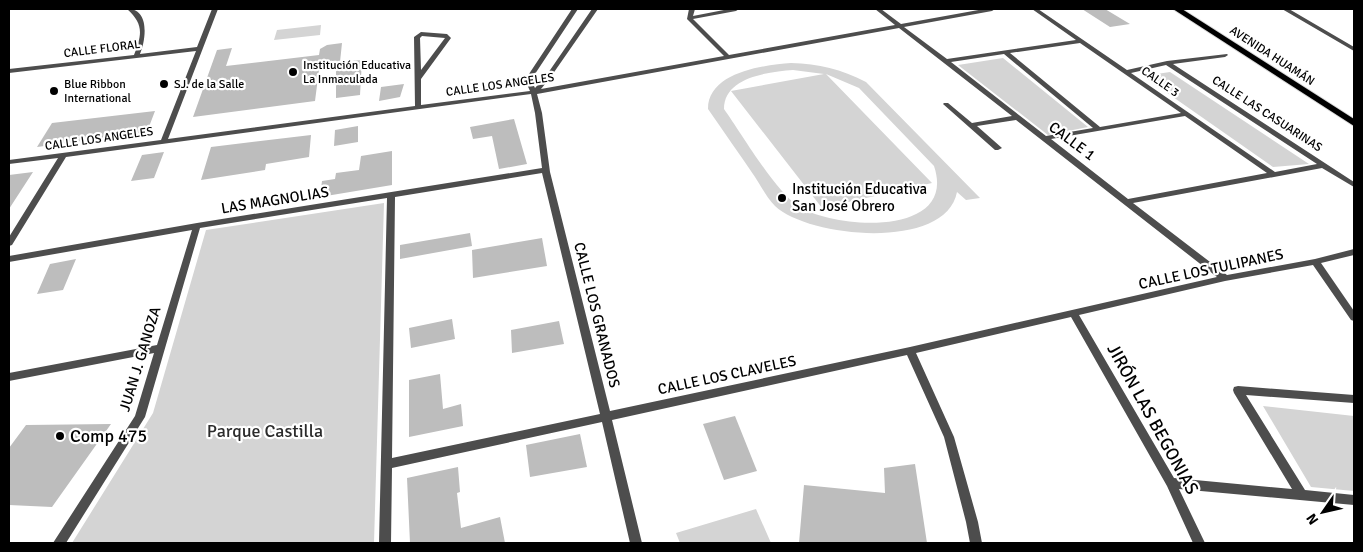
<svg xmlns="http://www.w3.org/2000/svg" width="1363" height="552" font-family="Signika,sans-serif">
<style>
.green{fill:#d4d4d4;fill-rule:evenodd}
.building{fill:#bdbdbd}
.lines{fill:none;stroke-linecap:round;stroke-linejoin:round}
.major-casing{stroke:#dbdbdb;stroke-width:2}
.minor{fill:#4d4d4d;fill-rule:evenodd}
.major{fill:#000;fill-rule:evenodd}
.poi-dot{fill:#000;stroke:#fff;stroke-width:2}
.labels{text-anchor:middle;dominant-baseline:central;stroke-width:4.5;stroke-linejoin:round;paint-order:stroke}
.far-street-label{font-size:12px;fill:#000;stroke:#fff}
.far-poi-label{font-size:12px;fill:#000;stroke:#fff;text-anchor:start}
.street-label{font-size:15px;fill:#000;stroke:#fff}
.poi-label{font-size:15px;fill:#000;stroke:#fff;text-anchor:start}
.near-street-label{font-size:18px;fill:#000;stroke:#fff}
.near-park-label{font-size:18px;fill:#2b2b2b;stroke:#fff}
.near-poi-label{font-size:18px;fill:#000;stroke:#fff;text-anchor:start}
</style>
<rect width="100%" height="100%" fill="#fff"/>
<!-- green -->
<path class="green" d="M321,25l-1,10 -46,5 3,-10z
M1003,58l85,69 -40,8 -90,-70z
M791,63c28,1 50,6 75,19l114,116 -14,2 -9,-8c-11,59 -148,46 -182,14 -8,-8 -14,-20 -20,-29 -15,-22 -31,-45 -47,-68 0,-37 56,-44 83,-46zM793,70l31,4 -93,17 91,117 110,-25 -106,-109 33,14 75,78c24,71 -99,64 -136,40 -22,-14 -57,-73 -74,-97 0,-32 44,-37 69,-39z
M1170,72l139,92 -36,3 -130,-91z
M384,203l-10,340h-302l81,-130 53,-183z
M1263,406l91,10v75l-43,-4z
M756,509l15,34h-91l-4,-10z"/>
<!-- building -->
<path class="building" d="M1082,9h23l25,15 -20,3z
M342,43l-2,19 22,-2 -2,35 -24,3v-27l-17,-1 -4,31 -122,16 24,-67 15,-2 -6,18 93,-11 1,-6 7,-4z
M404,84l-4,13 -21,4 2,-14z
M155,111l-8,21 -110,15 15,-24z
M514,119l13,45 -28,5 -7,-33 -19,3 -3,-12z
M358,126v16l-24,4 1,-16z
M311,135l-2,22 -43,7 -1,6 -64,10 10,-33z
M392,151v34l-72,12 2,-16 13,-2 1,-6 23,-3 2,-14z
M164,152l-10,26 -23,3 11,-26z
M33,172l-24,37v-34z
M470,233l2,13 -72,13v-14z
M542,238l5,28 -74,12 -1,-28z
M76,259l-13,31 -26,4 13,-30z
M452,319l3,20 -44,9 -2,-20z
M559,321l5,23 -52,9 -1,-23z
M440,374l3,35 18,-5 2,22 -54,11v-57z
M735,416l22,55 -33,9 -21,-56z
M111,424l-59,83 -43,-2v-57l17,-23z
M580,434l7,33 -57,10 -4,-32z
M915,464l12,79h-128l5,-58 81,8 -1,-25z
M458,467l2,25 -3,1 4,35 39,-11 5,26h-95l-3,-65z"/>
<g class="lines">
<defs>
<path id="major" d="M1173,9h9l172,110v7z"/>
</defs>
<!-- major casing -->
<use href="#major" class="major-casing"/>
<!-- minor -->
<path class="minor" d="M127,9c23,-1 19,31 13,45l57,-7 15,-38h6l-50,130 247,-33 -1,-69 7,-5 26,2 4,4 -30,41v26l109,-14 -5,-11 47,-71h6l-47,71 4,8 11,-12 46,-67h6l-48,69 -9,11 183,-33 -37,-37 2,-10h6l-2,7 36,-7h10l-3,2 -43,8 36,36 166,-30 -20,-16h6l20,15 83,-15h11l-3,2 -88,16 43,32 129,-19 -44,-31h6l89,61 40,-9 60,-7 1,1 -3,2 -52,7 181,118v5l-32,-19 -189,35 94,72 88,-16 39,-10v6l-33,8 33,48v10l-3,-1 -38,-55 -88,16 -146,34 95,163 118,11 -58,-96 -1,-3 1,-3 4,-1 116,9v8l-108,-8 59,95 49,5v10l-175,-16 26,54h-12l-26,-57 -96,-169 -155,36 38,84 24,85 4,21h-12l-4,-21 -22,-85 -37,-82 -295,65 30,123h-12l-28,-121 -210,46 -1,75h-12l8,-345 -187,30 -55,189 -79,126h-13l82,-127 19,-63 -145,28v-8l148,-28 35,-115 -183,32v-6l188,-33 345,-55 -7,-55 -4,-19 -465,63 -54,88 -3,1v-9l49,-79 -49,6v-4l152,-20 35,-89 -187,22v-4l125,-14c8,-20 10,-31 -7,-46zM899,28l113,88 -40,7 -24,-20h-4l-1,1 52,46h3l4,-2 -25,-22 39,-6 201,157 -307,70 -300,64 -60,-239 -8,-59 -5,-19zM422,36l23,2 -24,32 -1,-32zM1080,43l101,70 -81,14 -90,-74zM1004,54l89,74 -47,8 -95,-74zM1166,65l151,99 -42,8 -144,-99zM1185,116l82,57 -139,26 -77,-60zM542,173l58,241 -208,44 3,-261z
M1282,9h7l65,38v4z"/>
<!-- major -->
<use href="#major" class="major"/>
</g>
<!-- markers -->
<g class="poi-dot">
<circle cx="293" cy="72" r="5"/>
<circle cx="164" cy="84" r="5"/>
<circle cx="54" cy="91" r="5"/>
<circle cx="782" cy="198" r="5"/>
<circle cx="60" cy="436" r="5"/>
</g>
<g class="labels">
<!-- far-street labels -->
<g class="far-street-label">
<text transform="translate(102 49) rotate(-7)">CALLE FLORAL</text>
<text transform="translate(1272 56) rotate(33)">AVENIDA HUAMÁN</text>
<text transform="translate(1160 82) rotate(35)">CALLE 3</text>
<text transform="translate(500 85) rotate(-8)">CALLE LOS ANGELES</text>
<text transform="translate(1267 114) rotate(33)">CALLE LAS CASUARINAS</text>
<text transform="translate(99 139) rotate(-8)">CALLE LOS ANGELES</text>
</g>
<!-- far-poi labels -->
<g class="far-poi-label">
<text x="303" y="65">Institución Educativa<tspan x="303" dy="14">La Inmaculada</tspan></text>
<text x="64" y="84">Blue Ribbon<tspan x="64" dy="14">International</tspan></text>
<text x="174" y="84">SJ. de la Salle</text>
</g>
<!-- street labels -->
<g class="street-label">
<text transform="translate(1072 141) rotate(37)">CALLE 1</text>
<text transform="translate(275 200) rotate(-9)">LAS MAGNOLIAS</text>
<text transform="translate(1211 269) rotate(-12)">CALLE LOS TULIPANES</text>
<text transform="translate(597 315) rotate(76)">CALLE LOS GRANADOS</text>
<text transform="translate(140 359) rotate(-73)">JUAN J. GANOZA</text>
<text transform="translate(727 375) rotate(-12)">CALLE LOS CLAVELES</text>
</g>
<!-- poi labels -->
<g class="poi-label">
<text x="792" y="189">Institución Educativa<tspan x="792" dy="17">San José Obrero</tspan></text>
</g>
<!-- near-street labels -->
<g class="near-street-label">
<text transform="translate(1153 419) rotate(61)">JIRÓN LAS BEGONIAS</text>
</g>
<!-- near-park labels -->
<g class="near-park-label">
<text x="265" y="431">Parque Castilla</text>
</g>
<!-- near-poi labels -->
<g class="near-poi-label">
<text x="70" y="436">Comp 475</text>
</g>
</g>
<!-- border -->
<rect width="1363" height="552" fill="none" stroke="#000000" stroke-width="20"/>
<!-- north arrow -->
<g transform="translate(1323 512) rotate(236)" stroke="#ffffff" stroke-width="4" paint-order="stroke">
<path d="M0-4L9 19L0 12L-9 19Z" fill="#000000"/>
<text y="-8" font-size="14" font-weight="bold" text-anchor="middle" fill="#000000">N</text>
</g>
</svg>
